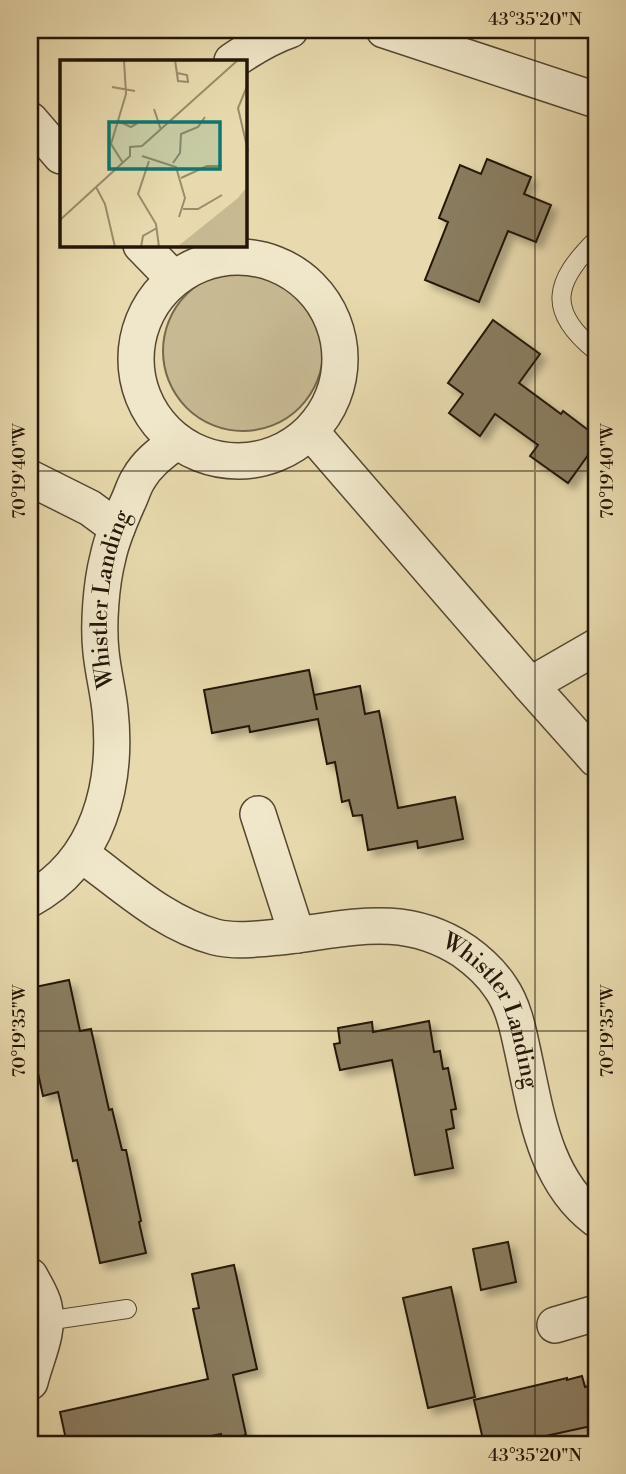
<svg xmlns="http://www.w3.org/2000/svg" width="626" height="1474" font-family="'Libre Bodoni',serif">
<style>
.green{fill:#c7b992;stroke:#75684c;stroke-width:2}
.building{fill:#897c5e;stroke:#231607;stroke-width:2;filter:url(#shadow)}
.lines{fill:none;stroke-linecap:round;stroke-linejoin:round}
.service-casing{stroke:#544731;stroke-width:20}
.minor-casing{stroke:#544731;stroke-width:38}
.service{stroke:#f0e7ca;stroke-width:18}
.minor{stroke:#f0e7ca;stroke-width:35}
.ticks{fill:none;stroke:#231607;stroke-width:2;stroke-opacity:0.45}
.labels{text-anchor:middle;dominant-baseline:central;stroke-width:6;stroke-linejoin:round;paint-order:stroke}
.street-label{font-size:23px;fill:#231607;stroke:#f0e7ca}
.inset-road{fill:none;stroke:#998c6b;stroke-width:2}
.view{fill:#0f766e;fill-opacity:0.15;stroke:#0f766e;stroke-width:3.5}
.inset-edge{fill:none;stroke:#231607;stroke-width:3.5}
.neatline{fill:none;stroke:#231607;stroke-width:2.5}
.ticks-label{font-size:18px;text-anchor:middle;fill:#231607}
</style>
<defs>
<filter id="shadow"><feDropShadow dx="6" dy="6" stdDeviation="3.5" flood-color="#0004"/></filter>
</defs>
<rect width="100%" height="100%" fill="#e8daae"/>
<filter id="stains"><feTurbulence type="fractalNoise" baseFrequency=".00286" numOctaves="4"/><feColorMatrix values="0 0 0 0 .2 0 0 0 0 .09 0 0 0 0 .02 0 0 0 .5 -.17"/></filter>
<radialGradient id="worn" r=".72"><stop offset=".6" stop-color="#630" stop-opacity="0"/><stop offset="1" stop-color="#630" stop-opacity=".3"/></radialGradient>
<!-- green -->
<path class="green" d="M163 351a80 80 0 1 1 160 0a80 80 0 1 1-160 0Z"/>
<!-- building -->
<path class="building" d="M487,159l44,18 -7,17 27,11 -15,37 -28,-11 -29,71 -54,-22 23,-58 -9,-4 21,-53 21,9z
M493,320l47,34 -21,29 42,31 2,-3 33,25v8l-28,39 -38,-27 8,-11 -43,-31 -15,22 -31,-23 14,-19 -15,-11z
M309,670l8,40 -3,-15 46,-9 5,28 14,-3 19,97 57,-11 8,42 -45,9 -1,-7 -49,9 -6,-35 -9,1 -4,-16 -7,2 -7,-40 -8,2 -9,-45 -68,13 -1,-6 -37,7 -8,-43z
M69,980l11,51 11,-2 18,81 3,-1 10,41h4l15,71 -2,1 7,31 -46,10 -23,-103 -4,1 -15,-69 -15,4 -13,-59v-49z
M429,1021l5,31 6,-1 3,18 5,-1 8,41 -5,1 3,18 -8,2 7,38 -38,7 -23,-115 -52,10 -6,-26 6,-1 -2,-15 34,-6 1,10z
M508,1242l8,40 -35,8 -8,-41z
M234,1265l23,104 -24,6 13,60 -24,6 -1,-7 -48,10h-106l-7,-32 148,-33 -15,-70 6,-1 -7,-34z
M451,1287l24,110 -47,11 -25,-110z
M582,1376l3,11 11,-3v41l-87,19h-25l-10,-44 93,-22v2z"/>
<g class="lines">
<defs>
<path id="service" d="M596,240c-42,42 -50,71 0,111
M46,1321l81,-12"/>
<g id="minor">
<path d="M384,30l212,70"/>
<path d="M232,61c18,-12 37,-24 58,-31"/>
<path d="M30,120l31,36"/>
<path d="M141,245l33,34"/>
<circle cx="238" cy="359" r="102"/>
<path d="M311,432l219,253 66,74"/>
<path d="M30,478l60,30 27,20"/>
<path d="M530,685l66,-38"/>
<path d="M258,814l39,121"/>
<path id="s1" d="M81,854c43,31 82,69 134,83 20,5 44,2 64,0 67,-7 123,-27 185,14 14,10 28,23 37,37 12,17 17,41 21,60 14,62 21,131 74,171"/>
<path id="s2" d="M30,899c69,-37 88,-116 80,-189 -2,-19 -7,-38 -9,-58 -3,-27 0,-68 7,-95 4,-19 12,-37 20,-55 4,-8 6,-17 11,-24 9,-16 24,-26 38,-37"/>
<path d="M30,1276c5,10 12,20 14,30 6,26 -8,51 -14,76"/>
<path d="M555,1325l41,-12"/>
</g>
</defs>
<!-- service casing -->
<use href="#service" class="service-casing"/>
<!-- minor casing -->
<use href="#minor" class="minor-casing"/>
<!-- service -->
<use href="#service" class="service"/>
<!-- minor -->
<use href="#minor" class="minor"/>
</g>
<!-- ticks -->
<path class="ticks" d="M535,30v1414M30,471h566M30,1031h566"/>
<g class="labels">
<!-- street labels -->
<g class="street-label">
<text stroke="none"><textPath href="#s2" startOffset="331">Whistler Landing</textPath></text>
<text stroke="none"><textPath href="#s1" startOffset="481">Whistler Landing</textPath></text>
</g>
</g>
<!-- overview -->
<g transform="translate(60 60)">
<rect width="187" height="187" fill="#e8daae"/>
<path d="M187,127v60h-70l61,-49z" fill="#c7b992"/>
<path class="inset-road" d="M115,0l3,21 10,1 -1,-7 -10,-2M188,24l-10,24 10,43M52,27l23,4M94,49l7,21M58,61l13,6 5,-3 -12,-2M82,96l34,11 9,31 -6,19M89,101l-11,33 18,30 3,23M63,103l-12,-19 15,-50 -2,-34M113,103l7,-10 1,-19 17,-7 7,-10M121,118l26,-12h15M36,127l9,17 10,43M123,149h15l24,-14M0,160l70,-64v-9l12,-1 96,-86M81,187l2,-11 14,-8"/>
<path class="view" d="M49,62h111v47h-111z"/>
<rect width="187" height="187" class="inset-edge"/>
</g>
<!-- margin -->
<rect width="626" height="1474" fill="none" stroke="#e8daae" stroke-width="77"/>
<rect x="38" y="38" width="550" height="1398" class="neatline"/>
<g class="ticks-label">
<text x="535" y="25">43°35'20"N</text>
<text transform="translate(19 471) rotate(-90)" y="6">70°19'40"W</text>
<text transform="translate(607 471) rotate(-90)" y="6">70°19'40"W</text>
<text transform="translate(19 1031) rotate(-90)" y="6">70°19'35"W</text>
<text transform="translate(607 1031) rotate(-90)" y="6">70°19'35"W</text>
<text x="535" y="1461">43°35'20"N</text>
</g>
<rect width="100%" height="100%" filter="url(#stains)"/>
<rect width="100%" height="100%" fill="url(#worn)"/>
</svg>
